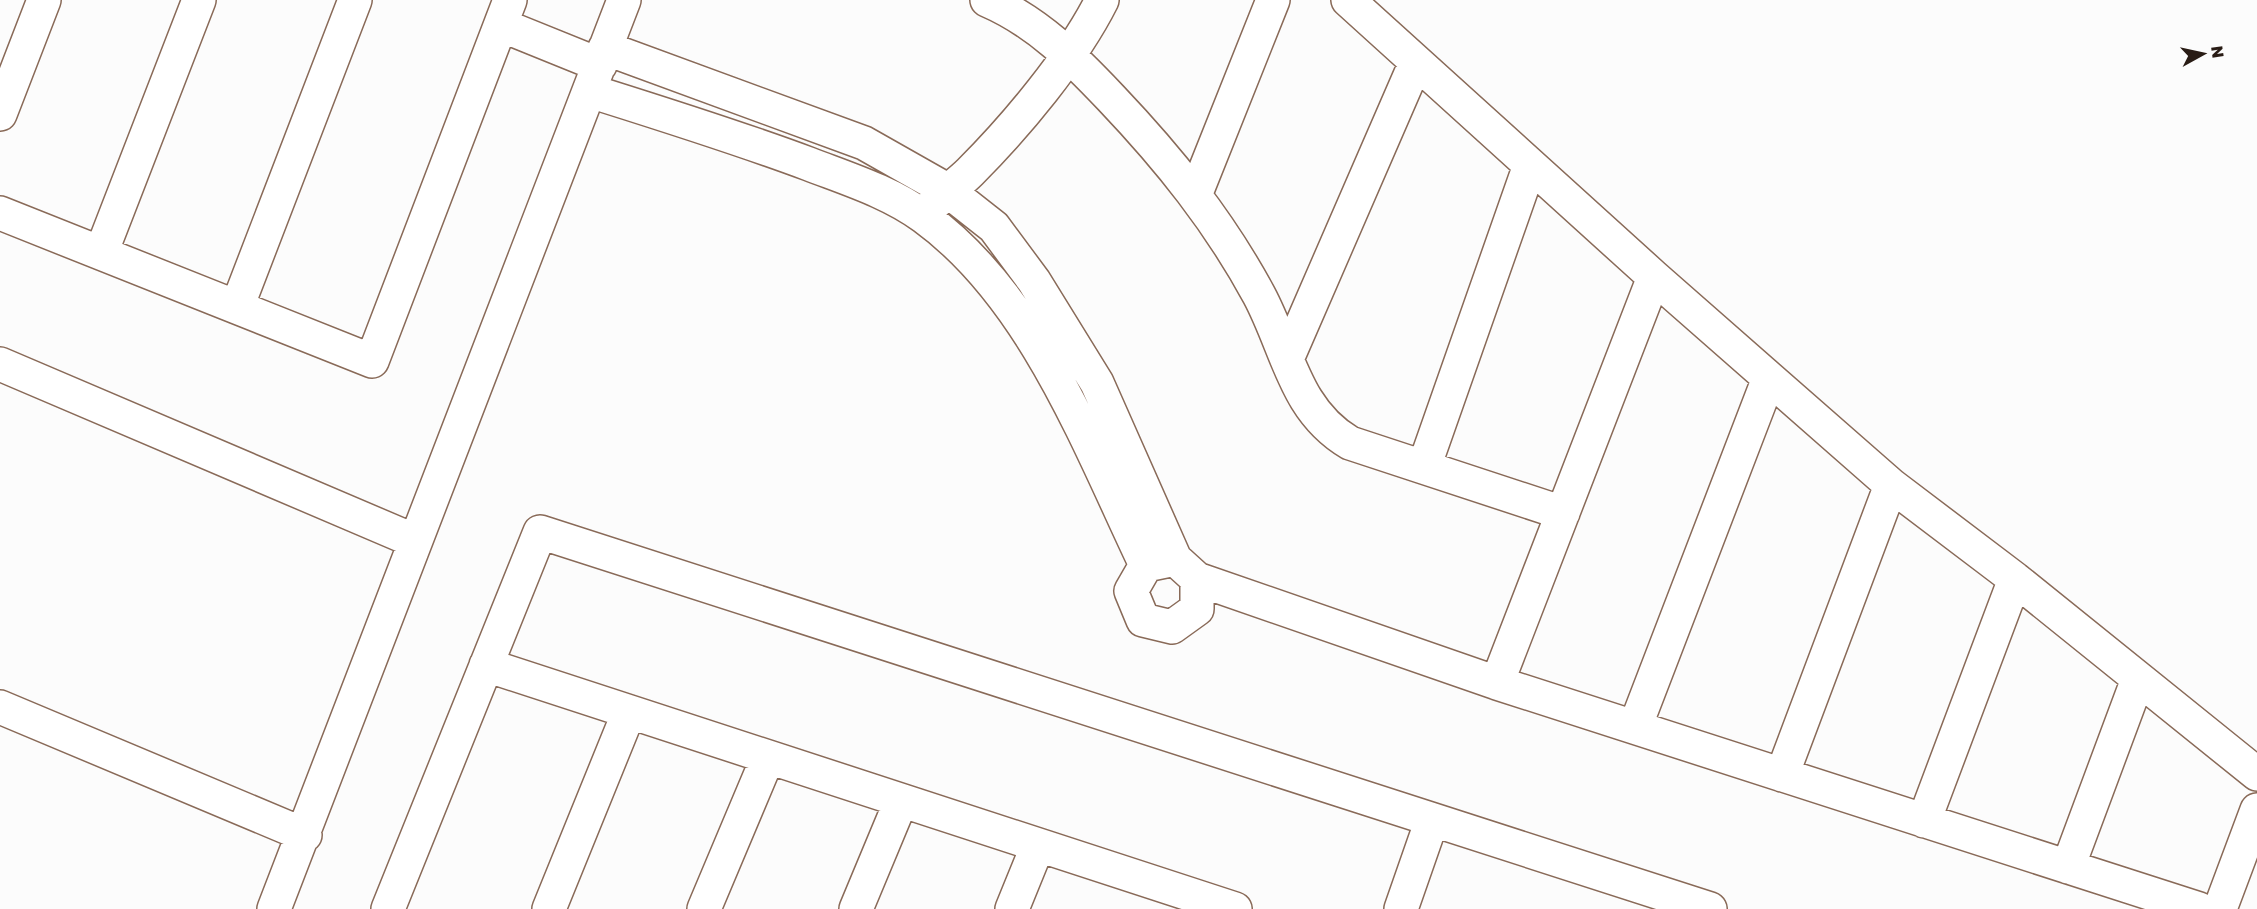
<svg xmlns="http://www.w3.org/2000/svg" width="2257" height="909" font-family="'Golos Text',sans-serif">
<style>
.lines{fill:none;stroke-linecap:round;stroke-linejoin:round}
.street-casing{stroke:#896a58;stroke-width:36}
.street{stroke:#fff;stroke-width:33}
</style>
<rect width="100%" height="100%" fill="#fcfcfc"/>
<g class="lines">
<defs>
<path id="street" d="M987,0c51,22 87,59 124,98 58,61 108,123 148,197 29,54 35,115 91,148l213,70
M1348,0l306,277 237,208 124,94 242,195
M501,25l99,40
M605,48l259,95 83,47 47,37 40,54 63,102 78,176
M590,91c73,23 147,46 219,73 39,15 81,28 115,53 110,80 165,229 222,348
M0,114l44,-114
M1196,193l77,-193
M932,206c12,-13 26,-22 38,-34 46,-46 103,-114 132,-172
M0,213l372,148 138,-361
M101,253l98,-253
M237,307l118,-307
M1287,359l129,-297
M0,364l415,177
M1424,467l106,-302
M1146,565l29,-6 22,20 300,104 702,226
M1146,565l-15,26 12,29 29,7 25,-18v-30
M486,665l749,244
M1497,683l157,-406
M0,707l305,128
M1635,727l134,-349
M1782,775l109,-290
M1924,821l91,-242
M2068,867l70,-188
M274,909l350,-909
M388,909l152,-377 1170,377
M549,909l80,-197
M704,909l64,-152
M856,909l45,-108
M1012,909l26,-64
M1401,909l31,-89
M2220,909l37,-99"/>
</defs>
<!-- street casing -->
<use href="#street" class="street-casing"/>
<!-- street -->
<use href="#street" class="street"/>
</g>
<!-- north arrow -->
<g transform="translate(2203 54) rotate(82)" stroke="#fcfcfc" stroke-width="4.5" paint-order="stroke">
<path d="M0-4.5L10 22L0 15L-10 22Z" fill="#291c15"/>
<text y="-9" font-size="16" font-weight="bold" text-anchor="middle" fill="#291c15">N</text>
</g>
</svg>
